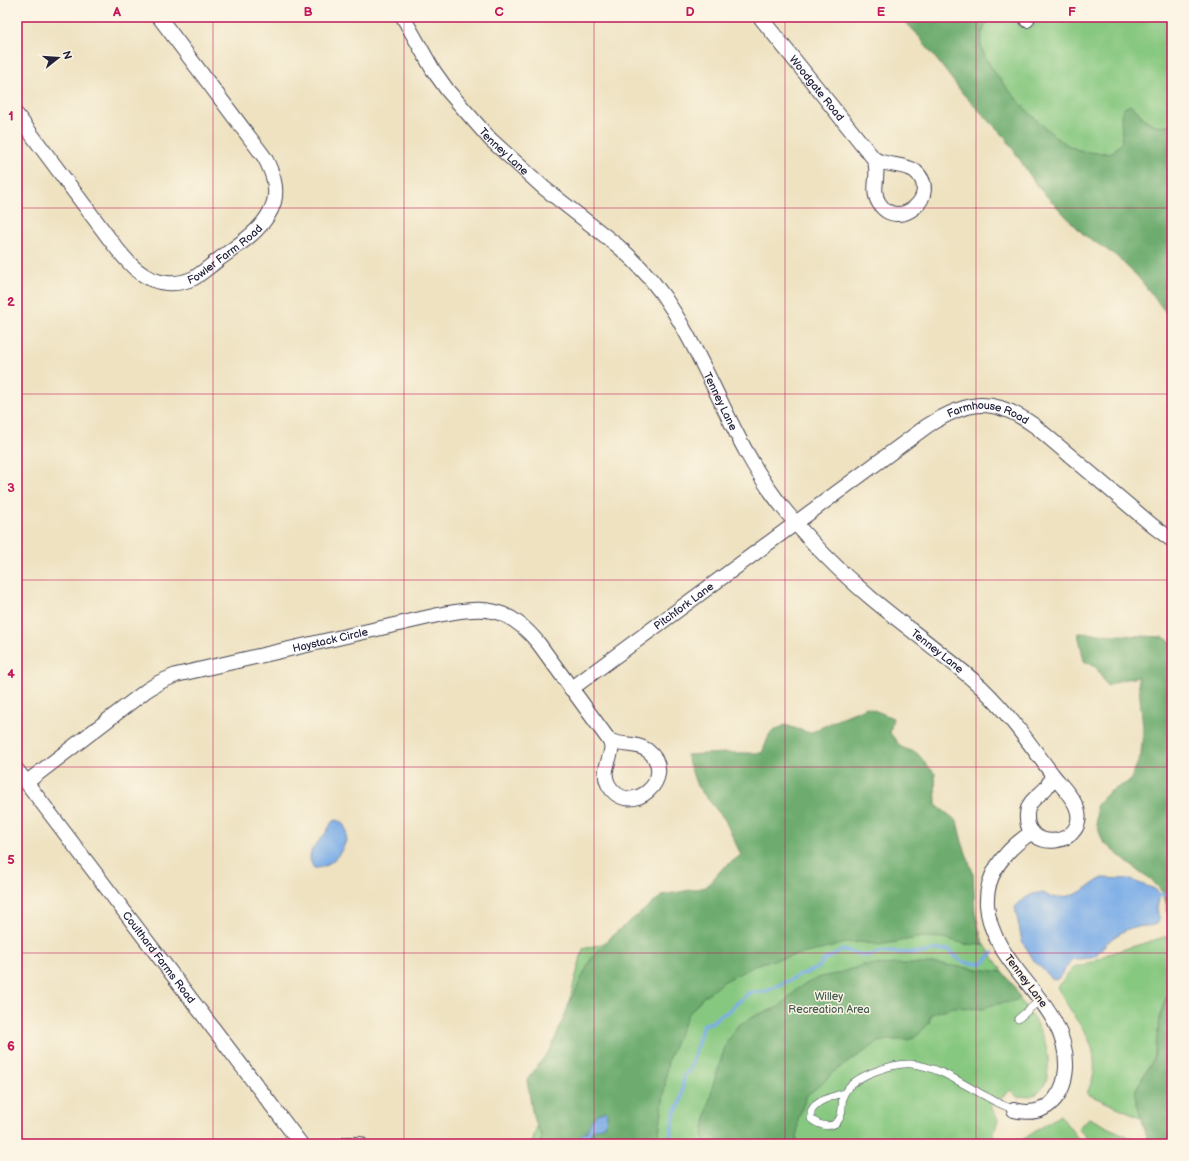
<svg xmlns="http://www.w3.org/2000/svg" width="1189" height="1161" font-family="'Balsamiq Sans',sans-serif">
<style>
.green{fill:#87c880;stroke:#54755e}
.forest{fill:#6dac6e;stroke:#486754}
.water{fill:#7bade7;stroke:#4e6891}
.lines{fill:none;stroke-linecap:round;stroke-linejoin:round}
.stream{stroke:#7bade7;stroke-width:3.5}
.lane-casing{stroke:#413f4f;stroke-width:8}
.street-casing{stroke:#413f4f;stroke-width:16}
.lane{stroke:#fff;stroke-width:7}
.street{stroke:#fff;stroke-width:14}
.grid{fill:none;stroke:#c2185b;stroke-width:1;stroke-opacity:0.55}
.labels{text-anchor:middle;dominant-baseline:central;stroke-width:3;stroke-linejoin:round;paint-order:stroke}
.street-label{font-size:11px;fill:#22223b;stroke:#fcf5e5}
.park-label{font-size:11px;fill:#455c53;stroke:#fcf5e5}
.neatline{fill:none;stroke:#c2185b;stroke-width:1.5}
.grid-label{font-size:13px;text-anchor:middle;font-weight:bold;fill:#c2185b}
</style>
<rect width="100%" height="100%" fill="#fcf5e5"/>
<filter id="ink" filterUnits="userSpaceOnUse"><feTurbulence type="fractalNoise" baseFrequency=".025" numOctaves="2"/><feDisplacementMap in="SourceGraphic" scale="8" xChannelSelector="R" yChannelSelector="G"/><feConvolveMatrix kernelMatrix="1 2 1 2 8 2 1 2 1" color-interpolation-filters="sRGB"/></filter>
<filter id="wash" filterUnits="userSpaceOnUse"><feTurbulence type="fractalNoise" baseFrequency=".012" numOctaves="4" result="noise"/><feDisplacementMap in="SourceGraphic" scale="16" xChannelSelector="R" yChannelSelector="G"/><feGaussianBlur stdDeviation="0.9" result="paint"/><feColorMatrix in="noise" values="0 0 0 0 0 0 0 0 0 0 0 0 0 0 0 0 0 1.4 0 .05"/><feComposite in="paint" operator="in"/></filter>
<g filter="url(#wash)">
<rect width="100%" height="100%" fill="#eee2c1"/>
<!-- green -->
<path class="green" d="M990,17h29l2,4 19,-1 -2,-3h134v107c-16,5 -26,-2 -35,-14l-16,5 1,26 -9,11c-14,2 -29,1 -42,-5 -24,-12 -85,-75 -90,-101 -2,-10 4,-20 9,-29z
M855,800l110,144 20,1 18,27 -6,-1c23,30 54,59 51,99 -1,10 -3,19 -12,24 -6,3 -12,2 -18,4l-7,-8 -21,16 8,13 -4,15 8,10h-470l51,-195 125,-34z
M1171,935l1,1v45l-11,31 -7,46 -18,31v12l6,17 -55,-24c2,-7 6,-14 7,-21 2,-23 -5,-36 -18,-54 -7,-11 -13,-22 -19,-32l18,-21h8l25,-12z
M1060,1115l22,29h-66z
M1089,1118l4,2 50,24h-51l-14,-16z"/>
<!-- forest -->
<path class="forest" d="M901,17h89c-5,9 -11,19 -9,29 5,26 66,89 90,101 13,6 28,7 42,5l9,-11 -1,-26 3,-7 6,-3c7,5 8,8 14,14 7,7 19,8 28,5v196l-34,-43 -23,-22 -31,-20 -47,-49 -32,-49 -41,-42 -47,-61z
M1078,633l85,4 9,5v294l-1,-1 -4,-29 -4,-13 -11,-13 -23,-16 -26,-22 -6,-17 -1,-19 13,-14 21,-11 11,-26 2,-27 -5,-51 -17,3 -14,6 -11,-19 -12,-6z
M867,707l26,11 -3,15 11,14 16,6 18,21 1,31 21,16 5,21 11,31 2,39 6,25 4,8 -20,-1 -21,-6 -22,-1 -42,8 -21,-3 -13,1 -22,6 -64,14 -37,19 -21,16 -15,18 -19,44 -8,67 -5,17h-115l2,-8 -9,-19 -6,-37 24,-32 19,-46 21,-43 23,-25 49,-39 43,-8 16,-18 19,-14 -16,-35 -28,-34 -11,-31 40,-2h36l8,-20 15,-8 25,8 33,-16z
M904,964h32l67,8 11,14 6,13 -11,3 -17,3 -10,4 -28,-2 -23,7 -2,9 -11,12 -10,5h-20l-9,2 -46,30 -9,10 -17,13 -9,24 -1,25h-91l-3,-10 9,-46 15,-47 11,-16 19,-10 22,-8 22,-21 20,-9 19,-4 23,-8z
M1172,981v163h-23l-14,-48 1,-7 18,-31 7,-46z"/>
<!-- water -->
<path class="water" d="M337,820c24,11 -2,50 -23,48 -10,-14 1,-22 10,-33 4,-4 5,-9 8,-13z
M1103,878l25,1 27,10 5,6 -3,13 2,11 -1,4c-9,5 -20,2 -30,6 -8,4 -15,8 -21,14 -5,4 -7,10 -13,13 -7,3 -15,3 -22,3l-14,20 -4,1 -19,-18 -13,-21 -7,-34c7,-7 16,-15 27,-14 3,0 6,3 9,4 6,1 15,0 22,-2 11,-3 19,-12 30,-17z
M606,1111l1,6 -2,9 -12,4 -7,14h-10l1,-1 4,-8 6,-4 4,-10 6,-7z"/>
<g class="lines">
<!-- stream -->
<path class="stream" d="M1160,895l12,-2
M667,1144l4,-11 4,-21 6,-10 3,-26 6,-6 13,-45 9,-3 9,-7 5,-2 23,-20 7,-1h9l35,-17 18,-7 6,-8 19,-10 25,6 12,-4 44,1 10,-3h16c11,14 16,14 33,13l10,-10"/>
</g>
</g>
<g filter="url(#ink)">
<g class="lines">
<defs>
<path id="lane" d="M1018,1019l22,-19
M844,1093c-10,3 -28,7 -33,18v8c10,8 25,11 30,-4 2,-7 0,-15 3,-21 5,-11 21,-19 32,-23 11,-4 23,-8 35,-7 28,2 54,22 78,34 8,5 17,8 25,12"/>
<g id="street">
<path id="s1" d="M403,17l30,53 15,21 42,48 54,49 74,58c22,19 41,41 56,66 40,64 62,138 110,197 26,33 55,62 87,89 37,31 76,58 111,90 27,26 48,56 70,86"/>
<path id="s2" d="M760,17l114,142"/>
<path d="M1026,17l1,3"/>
<path id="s3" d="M17,115l97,130c14,18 29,36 53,38 9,1 18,-1 27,-5 8,-5 16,-12 24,-18 21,-16 48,-31 56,-58 4,-16 -2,-30 -9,-44l-106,-141"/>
<path d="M874,159c13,7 31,5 41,12 28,24 -17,62 -36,32 -9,-14 2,-29 -5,-44z"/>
<path id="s4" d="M571,689l356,-263c41,-26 66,-30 108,0l118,100 19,14"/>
<path d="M609,740c13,7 27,2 38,10 34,26 -18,72 -39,34 -6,-13 1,-21 3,-33 1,-4 0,-8 -2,-11z"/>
<path id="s5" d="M17,770l284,374"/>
<path d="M1052,774c8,10 19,21 24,32 16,39 -52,50 -49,8 1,-14 11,-17 19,-26 3,-4 5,-9 6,-14z"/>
<path id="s6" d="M27,782l120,-92 13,-8 16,-7 262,-60c46,-9 70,-10 101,29l70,96"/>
<path d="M1014,1110c15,4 31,2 41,-11 8,-10 10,-19 11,-31 3,-66 -75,-100 -79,-163 -2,-33 20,-56 45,-73"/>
<path d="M347,1144h13"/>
</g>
</defs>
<!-- lane casing -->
<use href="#lane" class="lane-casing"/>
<!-- street casing -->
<use href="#street" class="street-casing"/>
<!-- lane -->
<use href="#lane" class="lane"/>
<!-- street -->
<use href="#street" class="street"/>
</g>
</g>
<!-- grid -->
<path class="grid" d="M213,17v1127M404,17v1127M594,17v1127M785,17v1127M976,17v1127M17,208h1155M17,394h1155M17,580h1155M17,767h1155M17,953h1155"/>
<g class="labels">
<!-- street labels -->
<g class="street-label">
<text stroke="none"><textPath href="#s2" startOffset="91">Woodgate Road</textPath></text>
<text stroke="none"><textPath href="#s1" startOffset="169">Tenney Lane</textPath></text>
<text stroke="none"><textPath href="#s3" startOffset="296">Fowler Farm Road</textPath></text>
<text stroke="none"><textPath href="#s1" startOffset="505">Tenney Lane</textPath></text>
<text stroke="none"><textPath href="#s4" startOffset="509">Farmhouse Road</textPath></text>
<text stroke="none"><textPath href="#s4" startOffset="140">Pitchfork Lane</textPath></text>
<text stroke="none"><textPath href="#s6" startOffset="342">Haystack Circle</textPath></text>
<text stroke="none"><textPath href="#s1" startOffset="840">Tenney Lane</textPath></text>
<text stroke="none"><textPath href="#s5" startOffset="235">Coulthard Farms Road</textPath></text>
<text transform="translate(1026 981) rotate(53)">Tenney Lane</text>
</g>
<!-- park labels -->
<g class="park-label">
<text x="829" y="996">Willey<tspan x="829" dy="13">Recreation Area</tspan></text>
</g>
</g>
<!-- margin -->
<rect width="1189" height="1161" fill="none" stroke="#fcf5e5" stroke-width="44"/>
<!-- north arrow -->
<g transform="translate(58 58) rotate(73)" stroke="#fcf5e5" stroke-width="3" paint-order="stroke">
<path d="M0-3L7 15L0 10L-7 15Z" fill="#22223b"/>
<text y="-6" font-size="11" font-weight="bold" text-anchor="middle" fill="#22223b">N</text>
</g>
<rect x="22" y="22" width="1145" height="1117" class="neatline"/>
<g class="grid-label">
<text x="117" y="16">A</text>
<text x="308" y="16">B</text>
<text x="499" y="16">C</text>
<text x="690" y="16">D</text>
<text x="881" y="16">E</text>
<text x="1072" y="16">F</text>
<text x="11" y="120">1</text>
<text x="11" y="306">2</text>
<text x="11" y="492">3</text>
<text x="11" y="678">4</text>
<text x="11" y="864">5</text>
<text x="11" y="1050">6</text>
</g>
</svg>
